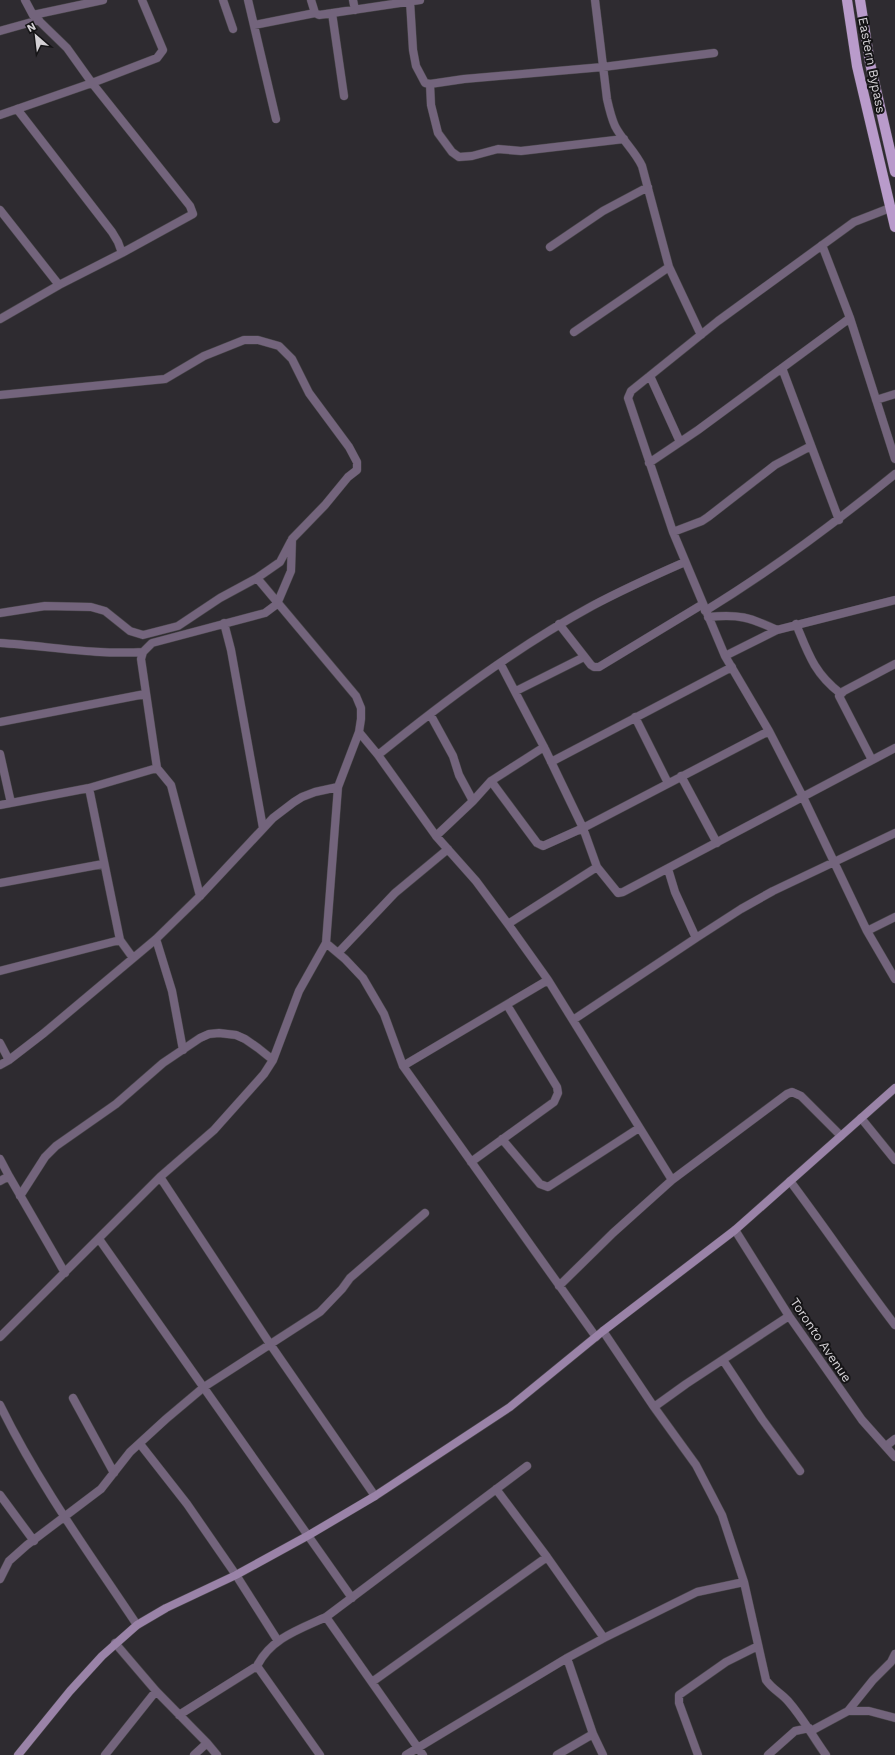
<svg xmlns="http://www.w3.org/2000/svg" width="895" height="1755" font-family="'Work Sans',sans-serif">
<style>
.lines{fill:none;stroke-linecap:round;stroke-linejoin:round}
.street-casing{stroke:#49464a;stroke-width:9}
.secondary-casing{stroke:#49464a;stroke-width:9}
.primary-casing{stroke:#49464a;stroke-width:11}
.street{stroke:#73647c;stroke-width:8}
.secondary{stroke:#9a83a8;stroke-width:8}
.primary{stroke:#b99bcb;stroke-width:10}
.labels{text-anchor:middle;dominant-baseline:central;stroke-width:4;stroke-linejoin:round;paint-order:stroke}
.street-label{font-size:13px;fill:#d4d1d5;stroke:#151416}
</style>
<rect width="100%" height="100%" fill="#2e2b30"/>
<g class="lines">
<defs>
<path id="street" d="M223,0l10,29
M248,0l28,119
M311,0l4,13 4,2 101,-15
M353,0l2,10
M595,0l12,99c2,9 4,18 8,27 7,14 20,25 27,40l27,101 32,68
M410,1l3,49 3,16 9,17 5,1 34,-5 139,-12 111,-14
M332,13l12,83
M33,15l70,-15
M254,25l61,-12
M0,31l39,-11
M430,84l1,21 7,28 14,19 7,5 13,-1 26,-7 23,2 103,-12
M17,109l95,123 6,10 4,11
M0,115l92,-32 65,-25 6,-8 -21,-50
M890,208l-36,14 -136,99 -87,70 -3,7 45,134 52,124 44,75 34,66 64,134 28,48
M0,210l59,75
M822,245l28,73 45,141
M550,247l53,-36 45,-24
M0,319l59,-34 63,-32 71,-39 -3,-8 -98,-123 -25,-35 -34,-33 -8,-15
M574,332l95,-65
M782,368l57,152
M650,376l30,66
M0,395l165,-16 39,-23 40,-16h14l21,6 13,13 17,34 40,54 8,15v8l-9,7 -23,28 -33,34 -1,32 -14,33 -12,9 -113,30 -9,9 -2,7 16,109 -68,20 -89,17
M876,400l19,-6
M649,463l49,-33 152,-112
M673,532l29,-11 6,-4 67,-52 36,-19
M705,611c67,-41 130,-88 190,-137
M0,613l45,-7 46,1 14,4 25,20 13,4 35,-9 42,-28 37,-20 23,-16 11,-21
M708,617c31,-3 41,0 69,13
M224,623l7,27 32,178
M559,624l32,41 3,2h5l104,-63
M796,624c12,29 18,49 44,69
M0,643c48,3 95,12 143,9
M725,656l52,-26 118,-30
M500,663l44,84 39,81 14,39 21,26 5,-1 272,-144
M516,691l68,-34
M430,714l23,42 6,19 14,26
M635,717l33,66
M0,722l145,-28
M359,732l19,23 58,81 40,45 32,43 40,56 124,200
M0,754l11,49
M378,755c67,-54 137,-107 214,-149 30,-16 61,-30 93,-44
M872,760l-33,-64 5,-5 51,-27
M551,762l181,-95
M157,768l14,17 29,111
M681,776l36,67
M491,781l46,62 6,3 40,-18 186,-97
M89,788l31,152 13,18
M436,836l37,-35 18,-20 53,-34
M0,883l103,-19
M508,924l89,-57
M867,931l28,-14
M696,938l45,-29 32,-18 122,-58
M156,939l16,52 11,59
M326,943l19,16 18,19 21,36 19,52 193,271
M338,953l57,-60 53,-44
M0,971l120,-31
M573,1020l123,-82 -21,-46 -7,-23
M0,1043l9,17
M0,1065l9,-5 35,-27 112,-94 44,-43 73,-78 21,-16 8,-5 13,-5 23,-5
M403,1066l145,-86
M861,1118l34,42
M502,1139l38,45 8,3 91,-59
M0,1159l9,17
M471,1162l83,-60 4,-9 -1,-6 -50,-82
M160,1177l110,167 105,152
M0,1181l9,-5 56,97
M790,1181c36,48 69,97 105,144
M20,1196l25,-39 11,-11 60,-42 47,-41 37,-25 9,-4 10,-1 17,2 9,4 13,9 15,12
M735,1230l54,86 73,104 33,37
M99,1239l253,359
M559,1286l54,-53 59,-53 115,-86 5,-2 9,4 40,40
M603,1331l51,76 42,58 26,50 22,67 22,98c6,9 15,13 22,21 15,17 25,36 38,54
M0,1337l160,-160 54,-47 50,-56 9,-14 26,-69 27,-48 12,-156 21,-55 2,-13v-11l-5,-12 -99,-118
M723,1360l39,59 38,52
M73,1398l41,75
M0,1405c38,78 89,148 137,220
M654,1407l32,-23 103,-68
M140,1444l47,60 49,71 42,66
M886,1446l9,-7
M496,1489l51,68 57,81
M0,1495l34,46
M0,1579l9,-18 18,-16 74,-56 29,-37 36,-33 38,-32 116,-75 22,-23 8,-11 75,-65
M326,1617l97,138
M115,1643l41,48 51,52 10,12
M567,1658l26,76 10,21
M257,1666l63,89
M372,1682l175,-125
M848,1711h21l26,7
M179,1715l78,-49c14,-28 43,-37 69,-49l201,-151
M811,1731l37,-20 25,-31 18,-18 4,-8
M105,1755l51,-64
M194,1755l13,-12
M406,1755l161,-97 37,-20 93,-46 47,-10
M557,1755l36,-21
M698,1755l-19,-52v-8l47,-33 32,-16
M768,1755l27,-24 14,-3"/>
<path id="secondary" d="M18,1755l52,-64 32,-35 35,-31 29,-17 70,-33 73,-40 66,-39 135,-89 93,-76 132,-101 160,-142"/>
<path id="primary" d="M847,0l10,66 38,161
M860,0l10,63 25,109"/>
</defs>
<!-- street casing -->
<use href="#street" class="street-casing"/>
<!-- secondary casing -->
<use href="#secondary" class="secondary-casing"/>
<!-- primary casing -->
<use href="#primary" class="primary-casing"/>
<!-- street -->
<use href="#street" class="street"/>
<!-- secondary -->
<use href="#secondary" class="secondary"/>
<!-- primary -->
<use href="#primary" class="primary"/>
</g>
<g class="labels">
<!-- street labels -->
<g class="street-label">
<text transform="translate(872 65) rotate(79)">Eastern Bypass</text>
<text transform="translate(821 1340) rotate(56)">Toronto Avenue</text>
</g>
</g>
<!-- north arrow -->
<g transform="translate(36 36) rotate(332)" stroke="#151416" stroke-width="3" paint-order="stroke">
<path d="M0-3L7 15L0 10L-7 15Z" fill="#d4d1d5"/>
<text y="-6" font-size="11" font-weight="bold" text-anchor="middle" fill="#d4d1d5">N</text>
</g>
</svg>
